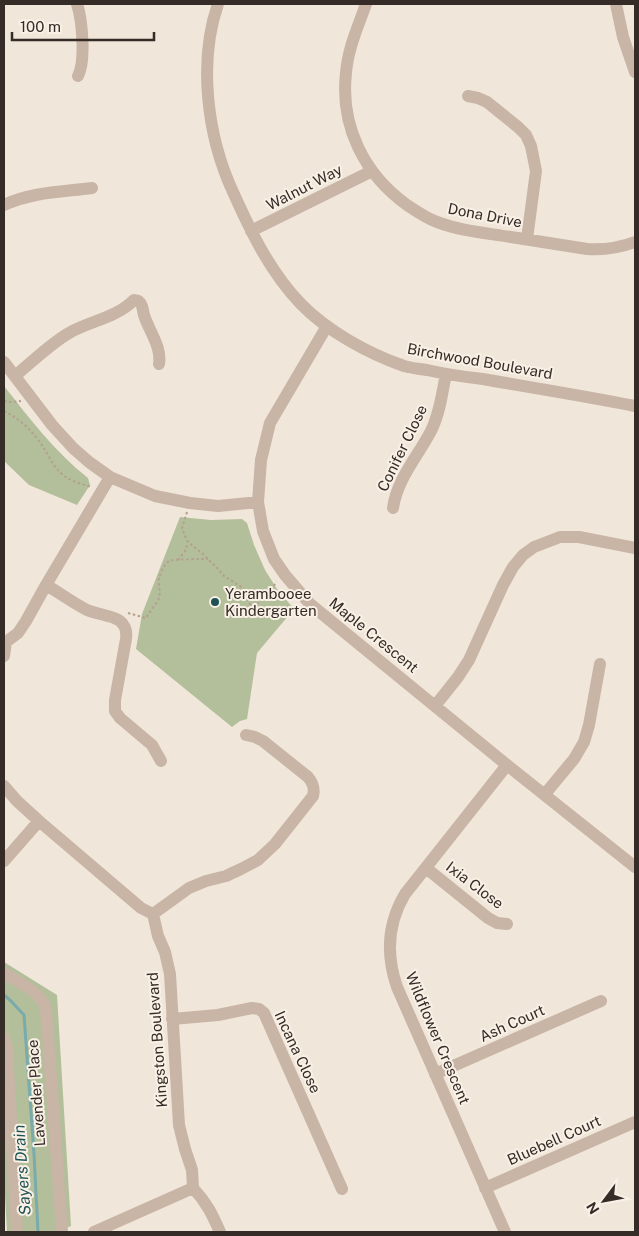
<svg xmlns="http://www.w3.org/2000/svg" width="639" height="1236" font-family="'Public Sans',sans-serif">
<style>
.green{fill:#b3bf9a}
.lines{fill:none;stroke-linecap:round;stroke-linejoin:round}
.stream{stroke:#79abad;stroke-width:3}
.path{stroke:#b49f90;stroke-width:2;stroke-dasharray:2.5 2.5;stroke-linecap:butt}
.minor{stroke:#c8b5a6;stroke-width:12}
.poi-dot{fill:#1d5255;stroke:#f9f0e6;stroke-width:2}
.labels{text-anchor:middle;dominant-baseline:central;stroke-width:4;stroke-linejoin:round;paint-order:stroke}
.street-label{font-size:15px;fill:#352b27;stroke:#f9f0e6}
.poi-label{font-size:15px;fill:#352b27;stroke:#f9f0e6;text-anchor:start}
.water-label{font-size:16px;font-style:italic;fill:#1d5255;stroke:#f9f0e6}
</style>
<rect width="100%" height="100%" fill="#f1e6da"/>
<!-- green -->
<path class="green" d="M4,386c26,33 51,66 84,92l2,7 -13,20 -48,-20 -25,-24z
M180,517l31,3 31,-1 5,4 7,22 11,25 12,19 17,20 -37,44 -10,66 -7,2 -8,6 -96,-78 6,-35z
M4,962l53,33 14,231 -15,6h-49l-3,-54z"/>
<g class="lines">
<!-- stream -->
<path class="stream" d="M4,995l7,6 13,14 10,139 4,78"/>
<!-- path -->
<path class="path" d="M4,401l6,1 11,-1
M4,411c16,8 30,21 39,36 5,7 9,17 15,23 8,10 22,14 34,17
M187,512l-5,16 3,8 3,6 15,12 16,16 5,6 16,10 5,6 7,18 25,-28
M178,560l7,-9 3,-8
M128,613l18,5c3,-6 12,-16 13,-20 2,-6 -1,-14 0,-20 2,-6 5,-14 10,-17 2,-2 34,-2 39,-2"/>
<!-- minor -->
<path class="minor" d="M77,4c5,15 9,57 1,72
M218,4c-20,58 -11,132 15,188 18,40 37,80 68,112 26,27 68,50 103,62 7,2 15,3 23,4 18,4 37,7 56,9 51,9 102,17 152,27
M366,4c-8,23 -18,44 -20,69 -6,53 18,101 61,132 9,6 19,13 30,17 24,9 49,11 74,15 25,4 50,8 76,12 17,1 32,-1 48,-7
M616,4l7,33 12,35
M468,96l10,2 9,4 31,25 8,8 5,11 5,25 -9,68
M4,205c28,-13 57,-13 88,-17
M251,231l121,-60
M327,326l-57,97 -9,37 -3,42 5,29 11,28 11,16 25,29 197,161 128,102
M4,362l48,63 21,23 16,14 21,15 45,19 35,7 28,3 40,-4
M15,376c17,-14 35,-32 54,-43 21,-12 47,-15 65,-33 4,1 5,0 7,4 2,3 2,8 3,11 5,16 18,32 15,49
M393,508c4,-29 25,-52 38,-77 9,-18 11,-38 15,-57
M46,585c14,8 27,18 41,25 9,4 27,6 33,11 6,5 7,11 6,18l-11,61v11l5,7 32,27 9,16
M4,656l2,-14 12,-9 8,-12 20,-36 64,-108
M435,706l23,-29 11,-17 34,-75 10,-18 10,-12 11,-8 26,-10h19l56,11
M4,786l13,15 22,20 102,87 12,6 5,22 7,16 5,22 9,151 6,24 7,21 1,18c14,15 19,26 27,44
M545,794l29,-35 10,-17 5,-17 11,-61
M4,861l35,-40
M426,868l62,50 9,5 10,1
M153,914l36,-26 17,-7 20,-5 15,-7 17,-9 17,-16 38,-48c2,-8 0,-13 -5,-19l-45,-36 -8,-4 -9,-2
M4,973c15,10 36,18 42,36l16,223
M172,1019l46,-4 34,-7 7,1 5,4 78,176
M4,1038l3,10 10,184
M435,1074l166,-73
M485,1188l150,-66
M94,1232l99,-44
M505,1232l-108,-245c-11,-32 -10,-63 8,-93l102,-129"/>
</g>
<!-- markers -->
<circle class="poi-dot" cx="215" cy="602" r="5"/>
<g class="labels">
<!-- street labels -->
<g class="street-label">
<text transform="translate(304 187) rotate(-27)">Walnut Way</text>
<text transform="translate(485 215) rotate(11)">Dona Drive</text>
<text transform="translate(480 361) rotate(10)">Birchwood Boulevard</text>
<text transform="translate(402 448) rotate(-64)">Conifer Close</text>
<text transform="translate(374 635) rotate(39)">Maple Crescent</text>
<text transform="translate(475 885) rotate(37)">Ixia Close</text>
<text transform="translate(512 1023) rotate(-24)">Ash Court</text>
<text transform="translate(438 1038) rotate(67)">Wildflower Crescent</text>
<text transform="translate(157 1040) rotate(-94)">Kingston Boulevard</text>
<text transform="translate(298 1052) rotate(65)">Incana Close</text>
<text transform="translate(36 1093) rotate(-94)">Lavender Place</text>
<text transform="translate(554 1140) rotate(-24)">Bluebell Court</text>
</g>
<!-- poi labels -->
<g class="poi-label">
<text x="225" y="593">Yerambooee<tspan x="225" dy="17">Kindergarten</tspan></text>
</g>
<!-- water labels -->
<g class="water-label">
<text transform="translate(22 1170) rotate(-94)">Sayers Drain</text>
</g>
</g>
<!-- border -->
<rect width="639" height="1236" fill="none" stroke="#352b27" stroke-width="10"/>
<!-- north arrow -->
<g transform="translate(604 1201) rotate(238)" stroke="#f9f0e6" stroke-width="4" paint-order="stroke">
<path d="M0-4L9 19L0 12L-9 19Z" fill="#352b27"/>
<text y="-8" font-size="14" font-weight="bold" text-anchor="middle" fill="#352b27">N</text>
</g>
<!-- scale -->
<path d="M12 32v8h142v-8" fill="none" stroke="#352b27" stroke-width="2.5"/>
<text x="20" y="32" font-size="15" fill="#352b27" stroke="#f9f0e6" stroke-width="4" paint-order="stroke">100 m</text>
</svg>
